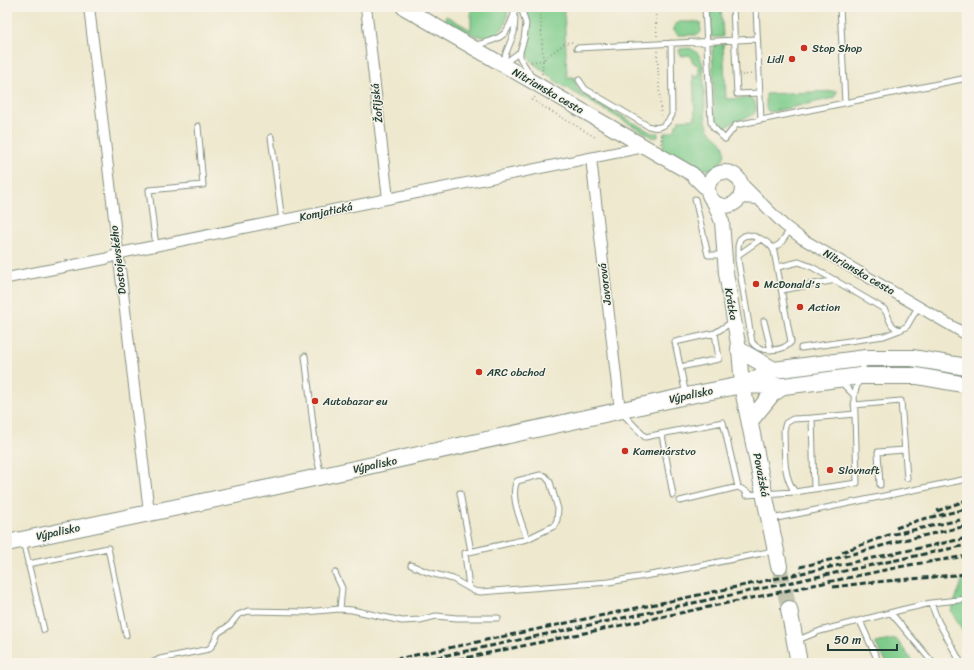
<svg xmlns="http://www.w3.org/2000/svg" width="974" height="670" font-family="Sriracha,sans-serif">
<style>
.green{fill:#7ecc8b;stroke:#4e8460}
.lines{fill:none;stroke-linecap:round;stroke-linejoin:round}
.primary-tunnel{stroke:#c5c6af;stroke-width:16;stroke-dasharray:16 8;stroke-linecap:butt}
.lane-casing{stroke:#869281;stroke-width:7}
.street-casing{stroke:#869281;stroke-width:12}
.secondary-casing{stroke:#869281;stroke-width:16}
.primary-casing{stroke:#869281;stroke-width:18}
.path{stroke:#869281;stroke-width:1.5;stroke-dasharray:1 3;stroke-linecap:butt}
.lane{stroke:#fff;stroke-width:5}
.street{stroke:#fff;stroke-width:10}
.secondary{stroke:#fff;stroke-width:14}
.primary{stroke:#fff;stroke-width:16}
.rail{stroke:#1f3d34;stroke-width:3;stroke-dasharray:6 3;stroke-linecap:butt}
.poi-dot{fill:#c8321e;stroke:#f7f3e8;stroke-width:1.5}
.labels{text-anchor:middle;dominant-baseline:central;stroke-width:3;stroke-linejoin:round;paint-order:stroke}
.poi-label{font-size:11px;fill:#1f3d34;stroke:#f7f3e8;text-anchor:start}
.street-label{font-size:11px;fill:#1f3d34;stroke:#f7f3e8}
</style>
<rect width="100%" height="100%" fill="#f7f3e8"/>
<filter id="ink" filterUnits="userSpaceOnUse"><feTurbulence type="fractalNoise" baseFrequency=".025" numOctaves="2"/><feDisplacementMap in="SourceGraphic" scale="8" xChannelSelector="R" yChannelSelector="G"/><feConvolveMatrix kernelMatrix="1 2 1 2 8 2 1 2 1" color-interpolation-filters="sRGB"/></filter>
<filter id="wash" filterUnits="userSpaceOnUse"><feTurbulence type="fractalNoise" baseFrequency=".012" numOctaves="4" result="noise"/><feDisplacementMap in="SourceGraphic" scale="16" xChannelSelector="R" yChannelSelector="G"/><feGaussianBlur stdDeviation="0.9" result="paint"/><feColorMatrix in="noise" values="0 0 0 0 0 0 0 0 0 0 0 0 0 0 0 0 0 1.4 0 .05"/><feComposite in="paint" operator="in"/></filter>
<g filter="url(#wash)">
<rect width="100%" height="100%" fill="#eee8ce"/>
<!-- green -->
<path class="green" d="M471,7h36c1,10 0,18 -8,25 -17,13 -39,-4 -55,-12l2,-4 25,14z
M528,7h36l3,70h7l3,10 4,6 71,40h6v4l-4,1 -93,-53 -28,-22c-10,-11 -6,-18 -4,-30 1,-8 -1,-18 -1,-26z
M710,7h11l2,30h-12z
M678,22h22l1,10 -3,3h-20l-4,-4v-5z
M718,43h5l3,56 23,-1 5,2c8,18 -8,16 -20,22 -4,2 -6,5 -11,6l-5,-2 -3,-7 -3,-68 2,-5z
M690,48c8,4 11,9 13,17 1,14 1,27 2,40 0,6 0,13 2,19 3,12 15,14 17,23 2,6 0,11 -3,15 -11,19 -47,-4 -61,-11l4,-7v-11c7,-1 12,-1 12,-9l3,-1 -1,-3 17,-1 -2,-44 6,3v-12l-7,-4v-4l-3,-3 -7,1 -2,-2 -1,-3 1,-2z
M837,91l-3,7 -63,14 -3,-1 -2,-3v-14z
M963,578h4v61l-16,-28z
M896,639l18,24h-27l-12,-20z"/>
</g>
<g filter="url(#ink)">
<g class="lines">
<!-- primary-tunnel -->
<path class="primary-tunnel" d="M779,566l10,43"/>
<defs>
<path id="lane" d="M521,7l5,17 -2,15 -4,13v6l11,18
M705,7l6,115 2,5 12,12 11,-14 231,-47
M733,7l4,87 23,-1
M756,7l5,113
M840,7l5,96
M476,45c28,-6 33,-11 40,-38
M577,48l180,-9
M503,64l3,-11 8,-20 1,-15
M503,64l17,-12
M579,80l6,9 63,37c12,4 18,0 24,-11l-1,-72
M271,137l11,84
M695,199l13,56h16
M748,235c10,2 22,7 26,16l17,91c-8,10 -32,11 -39,0l-14,-82v-14l2,-7 4,-3z
M156,247l-7,-57 54,-5 -5,-59
M773,248l7,-4 10,-14
M738,255l23,-16
M778,267l21,-5 13,5 72,42c7,8 3,17 16,21l7,-4 11,-19
M782,290l54,-10
M764,321l7,29
M801,348l83,-12 16,-6
M305,356l12,102 4,17
M680,367l39,-8 -4,-26
M841,382l13,13
M686,395l-11,-53 40,-9 17,-11
M854,405l47,-4 6,77
M622,413l23,24 78,-15 15,65 11,6 -3,2
M662,435l11,60
M880,485l-2,-33 26,-2
M814,489l43,-6 -2,-69
M795,492c-13,-17 -10,-41 -11,-62l2,-7 7,-4 19,-1
M460,493l11,58
M746,495l49,-3 19,-3 -2,-71 43,-4 -1,-19 11,-34
M680,501l58,-14
M772,519l195,-40
M23,541l21,89
M28,564l80,-16 18,87
M411,565l16,7 26,7 21,12 7,1 128,-10 65,-11 99,-20
M335,573l7,15 -2,21
M469,588l-4,-35 62,-14 27,-13 3,-6 1,-11 -8,-27 -5,-6 -5,-1 -23,6c-8,15 5,42 10,58
M931,603l7,18 23,42
M891,613l42,50
M860,621l19,42
M798,640l22,-9 81,-21 30,-7 36,-4
M152,663l8,-4 49,-10 4,-5 5,-11 12,-8 8,-10 10,-4 57,1 35,-3 12,1 50,11 18,-1 16,-4 21,2h41"/>
<path id="street" d="M89,7l60,505
M366,7l22,192
M591,158l29,253
M739,180l45,45 17,13 166,97
M739,198l19,1
M7,278l98,-19 20,-7 519,-105"/>
<path id="secondary" d="M403,7l289,167 16,16
M708 189a17 17 0 1 1 34 0a17 17 0 1 1-34 0Z
M714,202l8,20 4,51 13,77 3,35"/>
<path id="primary" d="M739,350l35,20
M745,384l29,-14 92,-12h46l55,9
M742,385l37,181
M750,421l22,-27 12,-8
M7,543l266,-56 413,-91 56,-11 42,1 76,-10h57l50,9
M789,609l10,54"/>
</defs>
<!-- lane casing -->
<use href="#lane" class="lane-casing"/>
<!-- street casing -->
<use href="#street" class="street-casing"/>
<!-- secondary casing -->
<use href="#secondary" class="secondary-casing"/>
<!-- primary casing -->
<use href="#primary" class="primary-casing"/>
<!-- path -->
<path class="path" d="M655,7l2,30
M657,51l4,68
M531,62l12,-2 -3,-53
M542,74l1,-14 22,-17 8,-1
M742,75l11,-1
M535,97l-3,3 63,37
M661,144l1,-10"/>
<!-- lane -->
<use href="#lane" class="lane"/>
<!-- street -->
<use href="#street" class="street"/>
<!-- secondary -->
<use href="#secondary" class="secondary"/>
<!-- primary -->
<use href="#primary" class="primary"/>
<!-- rail -->
<path class="rail" d="M937,511l30,-11
M896,528l23,-8 48,-11
M842,552l47,-17 71,-15
M800,567l42,-10 57,-16 68,-15
M833,587l32,-4 102,-9
M378,663l589,-125
M410,663l557,-118
M441,663l468,-98 58,-9"/>
</g>
</g>
<!-- markers -->
<g class="poi-dot">
<circle cx="804" cy="48" r="4"/>
<circle cx="792" cy="59" r="4"/>
<circle cx="756" cy="284" r="4"/>
<circle cx="800" cy="307" r="4"/>
<circle cx="479" cy="372" r="4"/>
<circle cx="315" cy="401" r="4"/>
<circle cx="625" cy="451" r="4"/>
<circle cx="830" cy="470" r="4"/>
</g>
<g class="labels">
<!-- poi labels -->
<g class="poi-label">
<text x="812" y="48">Stop Shop</text>
<text x="784" y="59" text-anchor="end">Lidl</text>
<text x="764" y="284">McDonald's</text>
<text x="808" y="307">Action</text>
<text x="487" y="372">ARC obchod</text>
<text x="323" y="401">Autobazar eu</text>
<text x="633" y="451">Kamenárstvo</text>
<text x="838" y="470">Slovnaft</text>
</g>
<!-- street labels -->
<g class="street-label">
<text transform="translate(548 91) rotate(30)">Nitrianska cesta</text>
<text transform="translate(377 103) rotate(-96)">Žofijská</text>
<text transform="translate(326 212) rotate(-12)">Komjatická</text>
<text transform="translate(118 260) rotate(-97)">Dostojevského</text>
<text transform="translate(859 272) rotate(30)">Nitrianska cesta</text>
<text transform="translate(605 284) rotate(-97)">Javorová</text>
<text transform="translate(731 304) rotate(80)">Krátka</text>
<text transform="translate(691 395) rotate(-12)">Výpalisko</text>
<text transform="translate(375 465) rotate(-12)">Výpalisko</text>
<text transform="translate(761 475) rotate(79)">Považská</text>
<text transform="translate(58 532) rotate(-12)">Výpalisko</text>
</g>
</g>
<!-- margin -->
<rect width="974" height="670" fill="none" stroke="#f7f3e8" stroke-width="24"/>
<!-- scale -->
<path d="M828 644v6h69v-6" fill="none" stroke="#1f3d34" stroke-width="2"/>
<text x="834" y="644" font-size="12" fill="#1f3d34" stroke="#f7f3e8" stroke-width="3" paint-order="stroke">50 m</text>
</svg>
